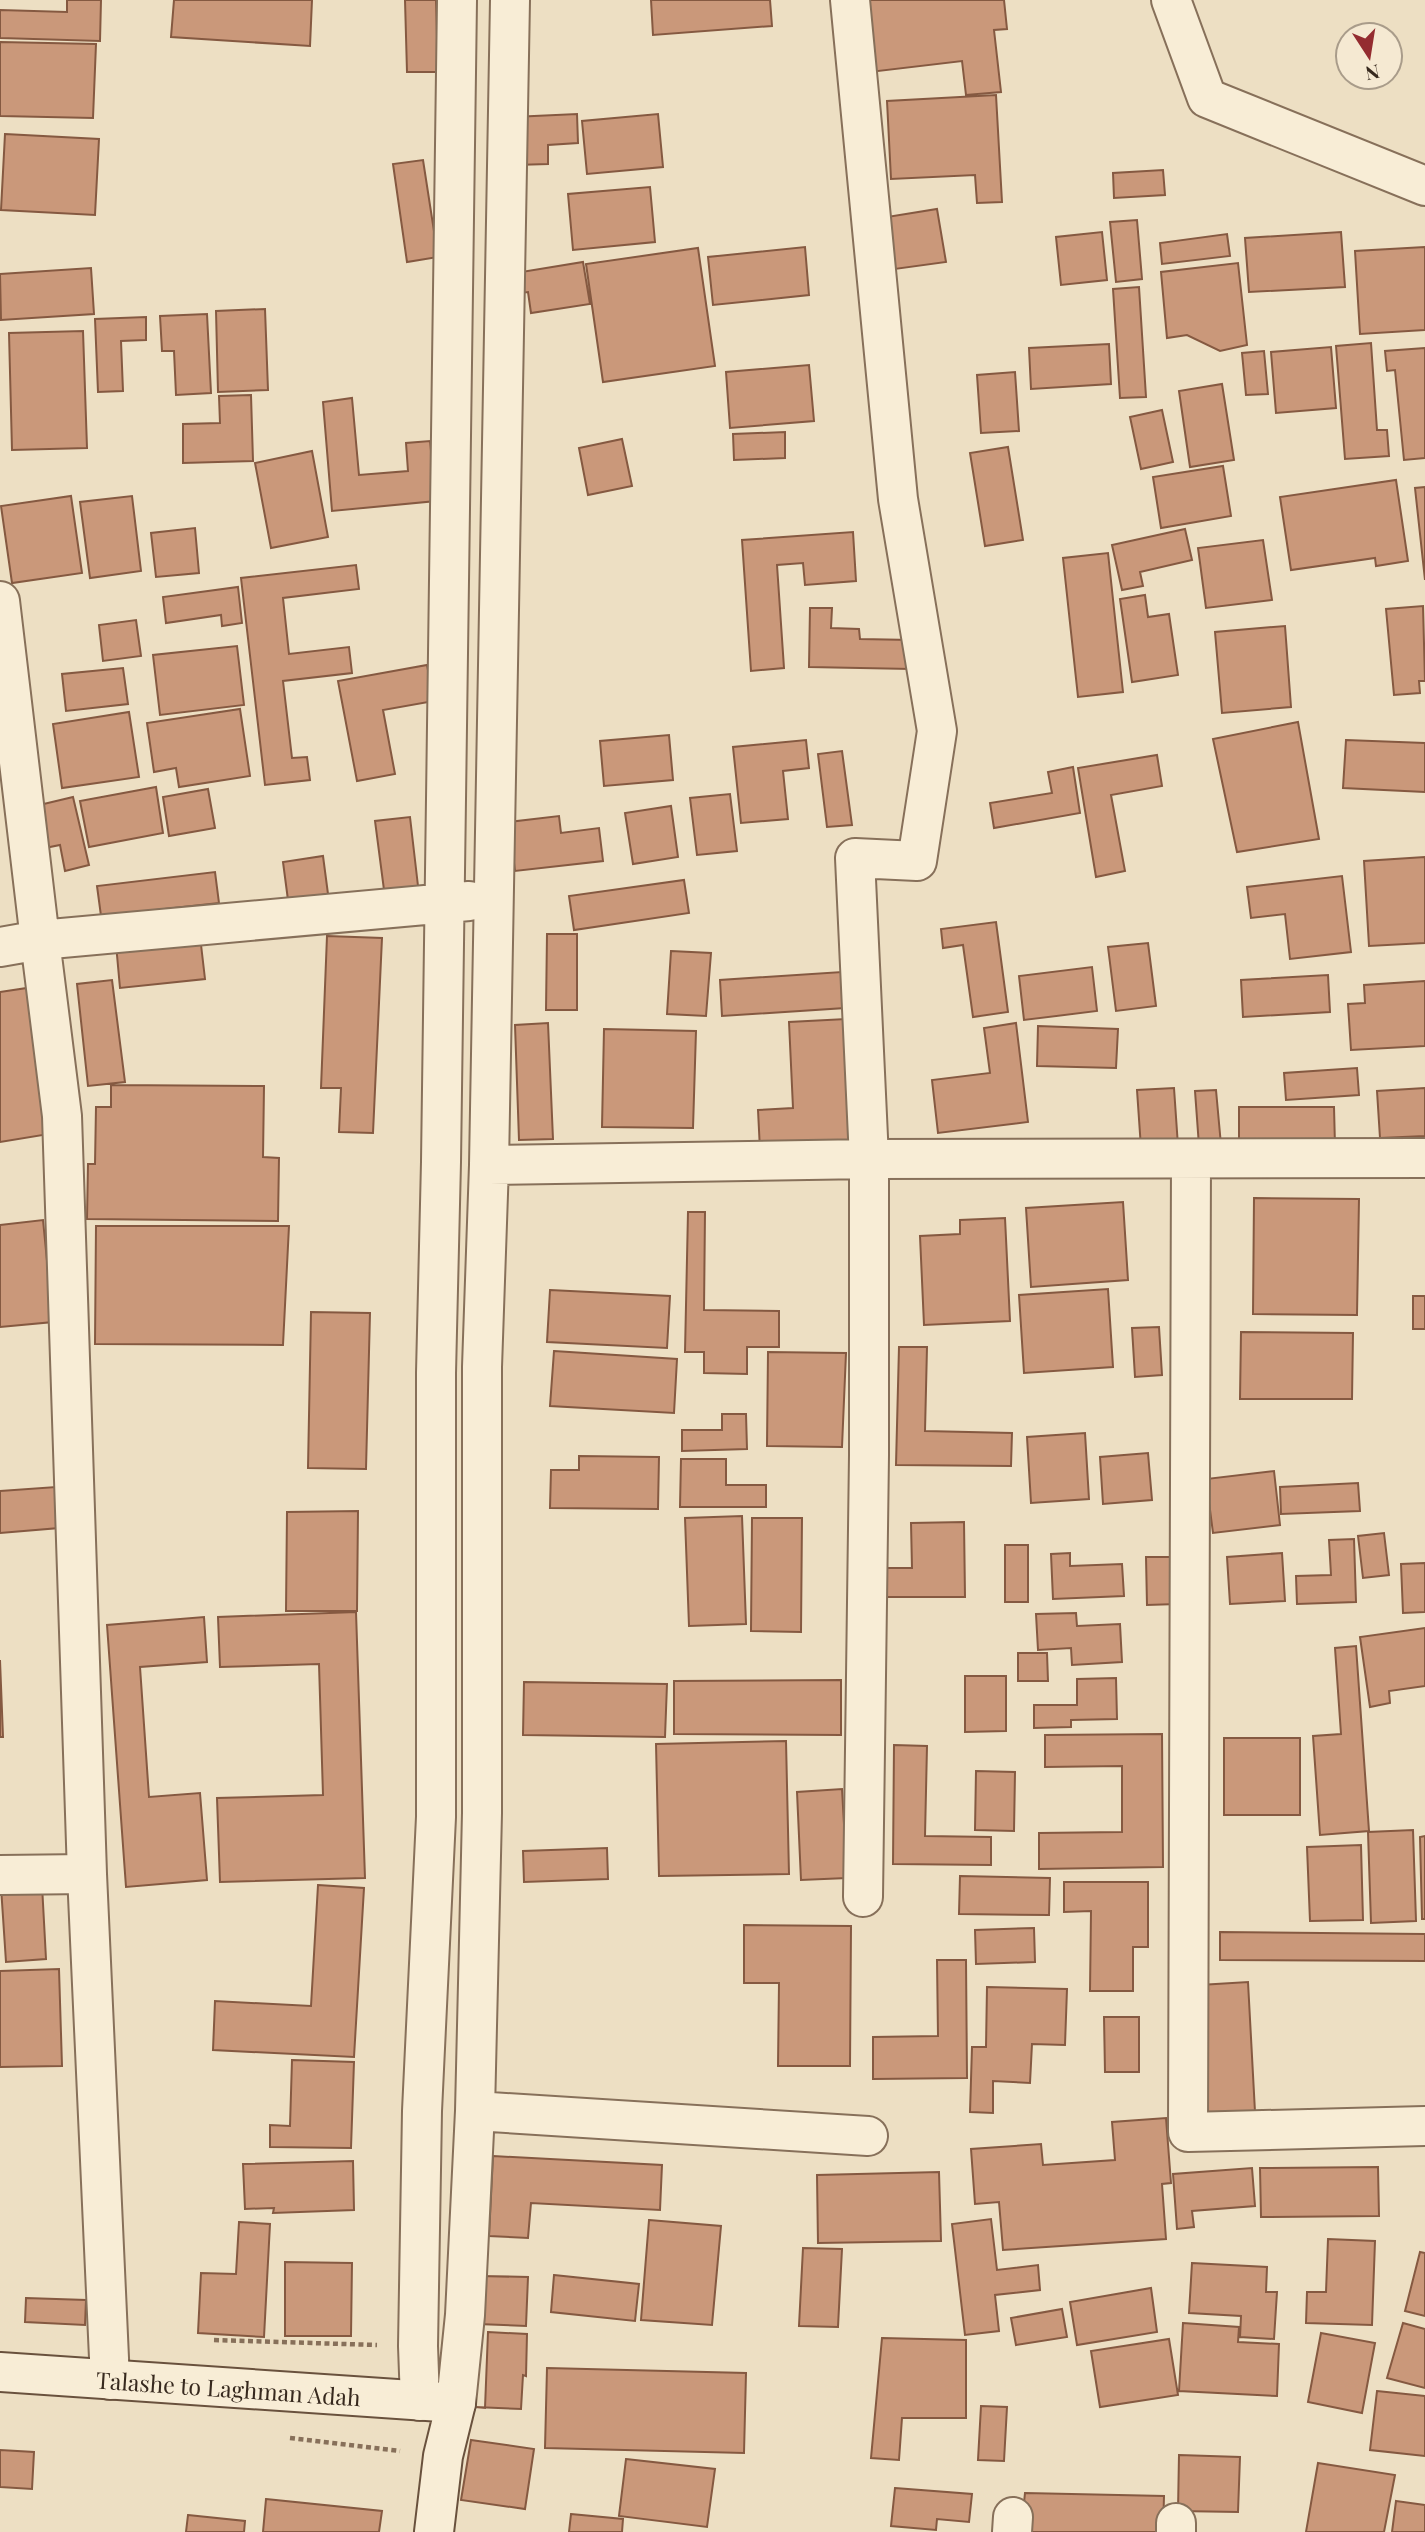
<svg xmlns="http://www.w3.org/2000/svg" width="1425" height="2532" font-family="'Playfair Display',serif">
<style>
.building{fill:#ca987a;stroke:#855941;stroke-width:2}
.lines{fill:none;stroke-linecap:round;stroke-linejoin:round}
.street-casing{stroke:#87705a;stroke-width:42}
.secondary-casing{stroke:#69513d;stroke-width:42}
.path{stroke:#87705a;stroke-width:4.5;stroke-dasharray:5 3.5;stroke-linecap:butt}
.street{stroke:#f8edd6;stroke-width:38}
.secondary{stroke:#f8edd6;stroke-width:38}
.labels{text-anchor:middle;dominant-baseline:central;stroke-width:5;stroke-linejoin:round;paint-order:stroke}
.street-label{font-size:23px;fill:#37291e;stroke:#f5e9d2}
</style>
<rect width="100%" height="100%" fill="#eddfc3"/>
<!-- building -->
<path class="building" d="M67,0h34l-1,41 -100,-3v-28l67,2z
M174,0h138l-2,46 -139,-9z
M405,0h31l2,72h-31z
M651,0h119l2,26 -119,9z
M862,0h142l3,29 -13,1 7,62 -35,3 -4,-34 -92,11z
M0,42l96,2 -3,74 -93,-2z
M996,95l6,107 -25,1 -2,-28 -84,4 -4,-78z
M577,114l1,29 -30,2v19l-33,1 -2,-48z
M658,114l5,53 -76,7 -5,-53z
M5,134l94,5 -4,76 -94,-5z
M423,160l15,97 -31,5 -14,-98z
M1163,170l2,25 -51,3 -1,-25z
M650,187l5,55 -82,8 -5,-56z
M937,209l9,53 -51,7 -8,-52z
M1137,220l5,59 -26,3 -6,-60z
M1102,232l5,48 -46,5 -5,-48z
M1341,232l4,55 -96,5 -4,-54z
M1227,234l3,22 -68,8 -2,-21z
M805,247l4,48 -96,10 -5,-48z
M1425,247v83l-65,4 -5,-83z
M698,248l17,118 -112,16 -17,-118z
M583,262l7,42 -59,9 -3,-21 -16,2 -3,-20z
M1238,263l9,82 -27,6 -33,-16 -20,3 -6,-66z
M91,268l3,46 -93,6 -1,-46z
M1139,287l7,110 -26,1 -7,-109z
M265,309l3,81 -50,2 -2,-81z
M207,314l4,79 -35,2 -2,-44h-12l-2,-35z
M146,317v23l-25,1 2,50 -25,1 -3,-73z
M83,331l4,117 -75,2 -3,-117z
M1371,343l6,87h10l2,26 -44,3 -9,-113z
M1109,344l2,40 -80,5 -2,-41z
M1331,347l5,61 -60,5 -5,-61z
M1425,348v110l-21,2 -9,-90 -8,1 -2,-20z
M1264,351l4,43 -22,1 -4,-42z
M809,365l5,56 -84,7 -4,-56z
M1015,372l4,59 -38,2 -4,-58z
M1222,384l12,76 -44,7 -11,-76z
M251,395l2,66 -70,2v-39l37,-1 -1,-27z
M352,398l7,77 49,-4 -2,-28 24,-2 6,60 -104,10 -9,-109z
M1162,410l11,52 -32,7 -11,-52z
M785,432v26l-51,2 -1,-26z
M622,439l10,47 -44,9 -9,-47z
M1008,447l15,93 -38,6 -15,-93z
M312,451l16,86 -57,11 -16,-85z
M1223,466l8,50 -70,12 -8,-51z
M1396,480l12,81 -32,5 -1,-8 -84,12 -11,-73z
M1425,487v93l-10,-92z
M71,496l11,77 -70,10 -11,-77z
M132,496l9,75 -51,7 -10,-76z
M195,528l4,45 -43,4 -5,-44z
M1185,529l7,31 -52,12 3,14 -21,4 -10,-45z
M853,532l3,49 -51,4 -2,-22 -26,2 7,103 -33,3 -9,-131z
M1263,540l9,60 -66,8 -8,-60z
M1108,553l15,139 -45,5 -15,-139z
M356,565l3,24 -76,9 6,56 60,-7 3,26 -69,8 9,77 15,-1 3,23 -45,5 -24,-207z
M238,587l4,36 -20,3 -1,-11 -55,8 -3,-26z
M1145,595l3,22 21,-3 9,61 -46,7 -12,-83z
M1423,606l2,75h-6l1,12 -26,2 -8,-86z
M810,608h22l-1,20 28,1 1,10 52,1 -1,29 -102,-2z
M136,620l5,36 -38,5 -4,-36z
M1285,626l6,81 -69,6 -7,-81z
M237,646l7,59 -84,10 -7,-60z
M427,665l7,36 -51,9 12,64 -38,7 -19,-100z
M123,668l5,36 -62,7 -4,-37z
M240,709l10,67 -71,11 -3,-19 -22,4 -7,-49z
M129,712l10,65 -77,11 -9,-64z
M1298,722l21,117 -82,13 -24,-113z
M669,735l4,45 -69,6 -4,-45z
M806,740l3,28 -26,3 5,48 -47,4 -8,-76z
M1346,740l79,3v49l-82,-4z
M842,751l10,74 -25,2 -9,-73z
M1157,755l5,31 -51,9 14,76 -29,6 -18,-109z
M1073,767l7,46 -86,15 -4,-25 62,-10 -4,-21z
M156,787l7,46 -74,14 -9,-46z
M208,789l7,39 -46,8 -6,-39z
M730,794l7,57 -40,4 -7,-57z
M73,797l16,68 -24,6 -5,-26 -20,4 -9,-42z
M671,806l7,51 -45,7 -8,-51z
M559,816l2,17 38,-5 4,33 -88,10 -6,-49z
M410,817l8,69 -34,4 -9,-69z
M323,856l5,38 -40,6 -5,-38z
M1425,857v86l-56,3 -5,-85z
M215,872l4,31 -118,13 -4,-30z
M1342,876l9,76 -61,7 -5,-45 -34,4 -4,-31z
M684,880l5,33 -115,17 -5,-34z
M996,922l12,90 -35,5 -10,-72 -20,3 -2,-19z
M547,934h30v76h-31z
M200,936l5,43 -85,9 -4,-44z
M327,936l55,2 -9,195 -34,-1 2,-44h-20z
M1148,943l8,63 -40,5 -8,-64z
M671,951l40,2 -5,63 -39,-2z
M1092,967l5,44 -73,9 -5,-44z
M842,972l3,36 -123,8 -2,-36z
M1328,975l2,37 -87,5 -2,-37z
M112,980l13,102 -37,4 -11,-102z
M1425,981v65l-74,4 -3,-46 17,-1 -1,-18z
M27,988l22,146 -49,8v-150z
M846,1019l6,127 -92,4 -2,-40 35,-2 -4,-86z
M548,1023l5,116 -34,1 -4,-115z
M1016,1023l12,99 -90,11 -6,-53 58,-7 -6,-45z
M1038,1026l80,3 -2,39 -79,-2z
M604,1029l92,2 -3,97 -91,-1z
M1357,1068l2,27 -73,5 -2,-27z
M111,1085l153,1 -1,71 16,1 -1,63 -191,-2 1,-55h7l1,-57h15z
M1174,1088l4,58 -37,2 -4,-58z
M1425,1088v48l-45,2 -3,-47z
M1216,1090l5,55 -22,1 -4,-55z
M1239,1107h95l1,39h-96z
M1254,1198l105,1 -2,116 -104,-1z
M1123,1202l5,78 -97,7 -5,-79z
M688,1212h17l-1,98 75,1v36h-32v27l-43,-1v-21h-19z
M1005,1218l5,103 -86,4 -4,-89 40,-2v-14z
M43,1220l10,102 -53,5v-102z
M96,1226h193l-6,119 -188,-1z
M1108,1289l5,78 -89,6 -5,-78z
M550,1290l120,6 -3,52 -120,-6z
M1413,1296h12v33h-12z
M311,1312l59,1 -4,156 -58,-1z
M1159,1327l3,48 -27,2 -3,-49z
M1241,1332l112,1 -1,66h-112z
M899,1347h28l-2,84 87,2 -1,33 -115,-1z
M554,1351l123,8 -3,54 -124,-7z
M768,1352l78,1 -4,94 -75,-1z
M722,1414h24l1,35 -65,2v-21h40z
M1085,1433l4,66 -58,4 -4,-66z
M1148,1453l4,47 -49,4 -3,-47z
M579,1456l80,1 -1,52 -108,-1 1,-38h28z
M681,1459h45v26h40v22h-86z
M1274,1471l6,54 -67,8 -7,-54z
M1358,1483l2,28 -79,3 -1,-27z
M56,1487l3,41 -59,5v-42z
M358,1511l-1,100h-71l1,-99z
M742,1516l4,108 -57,2 -4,-108z
M752,1518h50l-1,114 -50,-1z
M964,1522l1,75h-79v-29h26l-1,-45z
M1384,1533l5,42 -26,3 -5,-42z
M1354,1539l2,63 -59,2 -1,-28 35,-1 -2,-35z
M1005,1545h23v57h-23z
M1070,1553v13l52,-2 2,32 -71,3 -2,-45z
M1282,1553l3,48 -55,3 -3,-47z
M1146,1557h29l2,47 -30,1z
M1425,1563v49l-22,1 -2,-49z
M356,1612l9,266 -145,4 -3,-84 106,-3 -4,-131 -99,3 -2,-50z
M1076,1613l1,13 43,-2 2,38 -50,3 -1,-17 -33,2 -2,-36z
M204,1617l3,45 -67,5 9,130 51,-4 7,87 -81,7 -19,-262z
M1425,1628v58l-36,5 1,12 -20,4 -10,-70z
M1356,1646l13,185 -49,4 -7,-99 28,-2 -6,-86z
M1018,1653h29l1,28h-30z
M0,1660l3,77h-3z
M965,1676h41v55l-41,1z
M1116,1678l1,41 -46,1v7l-37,1v-23h43v-26z
M841,1680v55l-167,-1v-53z
M524,1682l143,2 -2,53 -142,-2z
M1162,1734l1,133 -124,2v-36l83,-1v-66l-77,1v-32z
M1224,1738h76v77h-76z
M786,1741l3,133 -130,2 -3,-132z
M894,1745l33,1 -2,90 66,1v28l-98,-1z
M976,1771l39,1 -1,59 -39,-1z
M842,1789l5,89 -46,2 -4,-88z
M1413,1830l3,91 -45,2 -3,-91z
M1425,1836v83h-3l-2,-82z
M1361,1845l2,75 -53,1 -3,-74z
M607,1848l1,31 -84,3 -1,-31z
M960,1876l90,2 -1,37 -90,-1z
M1064,1882h84v65h-15v44h-43l1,-80 -27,1z
M42,1885l4,74 -40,3 -5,-75z
M318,1885l46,3 -10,169 -141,-7 2,-49 96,5z
M744,1925l107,1 -1,140h-72l1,-83h-35z
M1034,1928l1,34 -59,2 -1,-34z
M1220,1932l205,2v27l-205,-1z
M937,1960h29l1,118 -94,1v-42l65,-1z
M59,1969l3,97 -62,1v-96z
M1248,1982l7,130 -47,2 -8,-129z
M987,1987l80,2 -2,56 -33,-1 -2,39 -37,-2v32l-23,-1 2,-65h14z
M1104,2017h35v55h-34z
M292,2060l62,2 -3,86 -81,-1v-22l20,1z
M1166,2118l5,65 -9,1 4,55 -163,11 -4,-48 -24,2 -4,-55 70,-5 2,21 72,-5 -3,-38z
M493,2156l169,9 -2,45 -129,-7 -3,35 -39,-2z
M353,2161l1,49 -81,3 1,-5 -29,1 -2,-45z
M1378,2167l1,49 -118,1 -1,-49z
M1252,2168l3,38 -63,5 2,16 -17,2 -4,-55z
M939,2172l2,69 -123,2 -1,-68z
M991,2219l6,51 41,-5 2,25 -45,5 4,36 -34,4 -13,-111z
M649,2220l72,6 -9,99 -71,-5z
M239,2222l31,2 -6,113 -66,-4 3,-60 35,1z
M1328,2239l47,2 -3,84 -66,-2 1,-31h19z
M803,2248l39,1 -4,78 -39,-1z
M1420,2252l5,1v63l-20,-5z
M285,2262l67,1 -1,73h-66z
M1192,2263l75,4 -1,25h11l-3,47 -34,-2 1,-21 -52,-3z
M554,2275l85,9 -4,37 -84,-9z
M480,2276l48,1 -2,49 -48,-2z
M1151,2288l6,44 -80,13 -7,-43z
M26,2298l60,2 -1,25 -60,-3z
M1062,2309l5,28 -51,8 -5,-27z
M1183,2323l56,4 -1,15 41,2 -2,52 -98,-5z
M1403,2323l22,6v59l-38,-10z
M488,2332l39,2 -1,42 -3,-1 -2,34 -46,-2 10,1z
M1321,2333l54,10 -13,70 -54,-11z
M882,2338l84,2v78h-64l-3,42 -28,-2z
M1169,2339l9,56 -78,12 -9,-56z
M547,2368l199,5 -2,80 -199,-5z
M1377,2391l48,5v60l-55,-6z
M981,2406l26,1 -3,54 -26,-1z
M471,2440l63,9 -9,60 -64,-9z
M0,2450l34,2 -2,37 -32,-2z
M1179,2455l61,2 -2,55 -60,-1z
M626,2459l89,10 -8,58 -88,-11z
M1318,2463l77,12 -11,57h-78z
M895,2488l77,6 -3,28 -32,-3 -1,11 -45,-4z
M1025,2493l139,3 -1,36h-142z
M266,2499l116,12 -3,21h-116z
M1396,2501l29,4v27h-33z
M571,2514l52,5 -1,13h-53z
M188,2515l57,6 -1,11h-58z"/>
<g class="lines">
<defs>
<path id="street" d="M850,0l48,499 39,232 -20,130 -62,-3 14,301v296l-6,442
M1171,0l36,98 218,88
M0,601l40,339 -40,7
M1191,1159l-3,973 237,-6
M489,1165l380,-6 556,-1
M87,1874l-25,-758 -22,-176 429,-39
M0,1875l87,-1 23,506
M475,2111l393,25
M420,2401l-2,-55 4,-235 14,-294v-444l5,-211 16,-1162
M456,2403l9,-88 10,-204 7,-298v-446l7,-202 21,-1165
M1012,2532l1,-15
M1176,2532v-9"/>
<g id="secondary">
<path id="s1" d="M0,2372l456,31 -13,53 -9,76"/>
</g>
</defs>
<!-- street casing -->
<use href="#street" class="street-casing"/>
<!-- secondary casing -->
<use href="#secondary" class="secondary-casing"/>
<!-- path -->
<path class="path" d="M214,2340l163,5
M290,2438l110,13"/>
<!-- street -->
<use href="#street" class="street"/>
<!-- secondary -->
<use href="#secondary" class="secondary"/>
</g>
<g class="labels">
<!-- street labels -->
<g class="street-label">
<text stroke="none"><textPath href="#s1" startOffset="229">Talashe to Laghman Adah</textPath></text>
</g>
</g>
<!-- north arrow -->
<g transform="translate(1369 56) rotate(168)"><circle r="33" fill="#f5e9d2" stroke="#a99c8a" stroke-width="2"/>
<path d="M0-5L12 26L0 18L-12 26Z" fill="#942c30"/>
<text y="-10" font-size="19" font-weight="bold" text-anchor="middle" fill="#37291e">N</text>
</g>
</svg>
